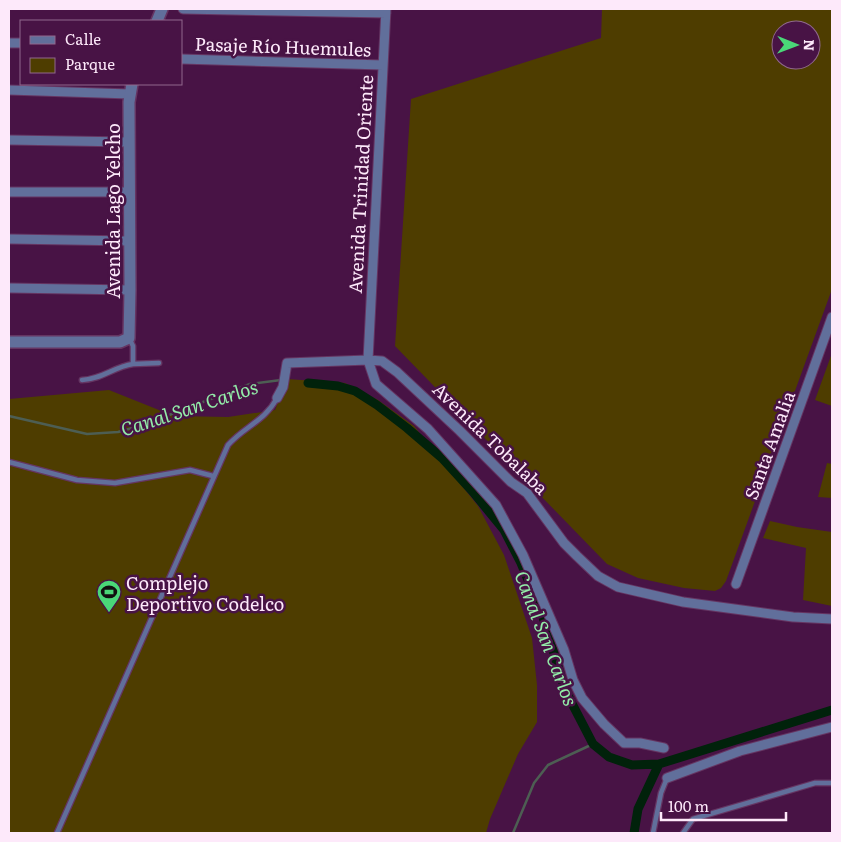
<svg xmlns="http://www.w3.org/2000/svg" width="841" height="842" font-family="Literata,serif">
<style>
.green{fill:#4e3d00;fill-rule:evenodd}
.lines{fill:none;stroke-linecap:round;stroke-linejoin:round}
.stream{stroke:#4d5e53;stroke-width:2.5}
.canal{stroke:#01220b;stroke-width:9}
.service-casing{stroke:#653562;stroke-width:7}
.minor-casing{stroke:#653562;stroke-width:11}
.tertiary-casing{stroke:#653562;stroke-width:14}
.service{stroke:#616f9b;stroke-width:4.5}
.minor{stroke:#616f9b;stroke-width:9}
.tertiary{stroke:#616f9b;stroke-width:11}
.labels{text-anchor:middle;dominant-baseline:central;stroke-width:5;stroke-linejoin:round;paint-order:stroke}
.street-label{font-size:18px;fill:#fde9fa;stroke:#481345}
.poi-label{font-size:18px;fill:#fde9fa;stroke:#481345;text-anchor:start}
.water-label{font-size:19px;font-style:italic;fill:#93eca8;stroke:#481345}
</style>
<rect width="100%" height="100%" fill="#481345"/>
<!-- green -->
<path class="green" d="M602,9h230v280l-106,292 -5,7 -6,3 -31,-3 -46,-10 -31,-14 -212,-218 16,-247 190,-61zM781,30h30v30h-30z
M832,353v53l-17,-6z
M287,379l58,4 33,17 36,26 64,80 26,49 28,83 5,47v37l-19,32 -28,65 -4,14h-477v-434l100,-9 65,26 54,1 47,-7z
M827,463l5,1v34l-14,-1z
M770,521l27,6 35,5v74l-29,-6 3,-52 -43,-10z"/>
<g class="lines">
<!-- stream -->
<path class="stream" d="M9,416l78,18 31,-2 25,-7 107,-41 31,-4
M513,833l21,-50 14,-18 45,-21"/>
<!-- canal -->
<path class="canal" d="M308,383l30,3 17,5 22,14 30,23 35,30 31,34 31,38 17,33 21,51 23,76 28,54 16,13 23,8 27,-1 173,-54
M634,833l4,-24 21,-45"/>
<defs>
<path id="service" d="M130,340l3,6v18l26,-1
M82,380c21,-1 31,-13 51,-16
M9,462l68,18 38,3 75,-13 23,6
M57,833l171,-388c17,-19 37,-24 49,-47
M653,833l8,-40 6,-15
M683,833l10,-14 122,-36h17"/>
<path id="minor" d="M183,9l203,4
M386,9l-18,351 8,24 52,45 68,76 27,50 41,95 9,30 9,18 22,26 20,19h16l24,5
M9,43h12
M181,59l202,6
M9,90l121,4
M9,140l120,2
M9,192h121
M9,239l121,2
M9,288l121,2
M277,398l6,-11 4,-24 81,-3 14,1 15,11 63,59 51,51 16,11 37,50 13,13 21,20 20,11 65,15 110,15 39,2
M736,584l96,-267
M667,778l73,-27 92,-24"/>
<path id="tertiary" d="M157,21l5,-12
M9,342h111l9,-4 1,-48 -1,-188 3,-18"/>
</defs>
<!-- service casing -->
<use href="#service" class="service-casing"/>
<!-- minor casing -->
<use href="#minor" class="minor-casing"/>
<!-- tertiary casing -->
<use href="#tertiary" class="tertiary-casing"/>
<!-- service -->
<use href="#service" class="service"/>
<!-- minor -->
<use href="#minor" class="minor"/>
<!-- tertiary -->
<use href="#tertiary" class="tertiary"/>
</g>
<!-- icons -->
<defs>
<symbol id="stadium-pin" viewBox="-11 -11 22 30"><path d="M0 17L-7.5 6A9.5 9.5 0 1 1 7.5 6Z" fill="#4ad778" stroke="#481345"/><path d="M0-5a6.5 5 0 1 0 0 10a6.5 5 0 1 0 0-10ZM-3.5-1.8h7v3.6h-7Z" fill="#111"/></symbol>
</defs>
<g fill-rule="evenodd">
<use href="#stadium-pin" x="95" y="578" width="28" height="38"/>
</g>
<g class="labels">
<!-- street labels -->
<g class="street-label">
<text transform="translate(283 46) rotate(2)">Pasaje Río Huemules</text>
<text transform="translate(360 184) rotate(-87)">Avenida Trinidad Oriente</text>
<text transform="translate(112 211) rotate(-90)">Avenida Lago Yelcho</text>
<text transform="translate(491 438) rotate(44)">Avenida Tobalaba</text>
<text transform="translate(769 445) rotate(-70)">Santa Amalia</text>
</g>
<!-- poi labels -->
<g class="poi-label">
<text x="126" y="582">Complejo<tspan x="126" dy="21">Deportivo Codelco</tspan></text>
</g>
<!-- water labels -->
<g class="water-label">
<text transform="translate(189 407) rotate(-18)">Canal San Carlos</text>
<text transform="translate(547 638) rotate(69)">Canal San Carlos</text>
</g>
</g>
<!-- border -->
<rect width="841" height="842" fill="none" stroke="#fde9fa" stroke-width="20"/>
<!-- legend -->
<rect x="20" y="20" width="162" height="65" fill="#481345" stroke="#90698d"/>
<rect x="30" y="36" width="25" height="8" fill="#616f9b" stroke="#90698d"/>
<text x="65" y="45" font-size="15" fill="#fde9fa">Calle</text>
<rect x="30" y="58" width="25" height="15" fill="#4e3d00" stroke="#90698d"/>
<text x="65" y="70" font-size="15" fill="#fde9fa">Parque</text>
<!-- north arrow -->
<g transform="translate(796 45) rotate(91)"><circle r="24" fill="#481345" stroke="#90698d"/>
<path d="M0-4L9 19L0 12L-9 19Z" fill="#4ad778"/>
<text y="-8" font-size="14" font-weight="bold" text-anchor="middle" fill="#fde9fa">N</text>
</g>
<!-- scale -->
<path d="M661 812v8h125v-8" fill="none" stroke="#fde9fa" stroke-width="2.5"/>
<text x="668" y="812" font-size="15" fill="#fde9fa" stroke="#481345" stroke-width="4" paint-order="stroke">100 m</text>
</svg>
